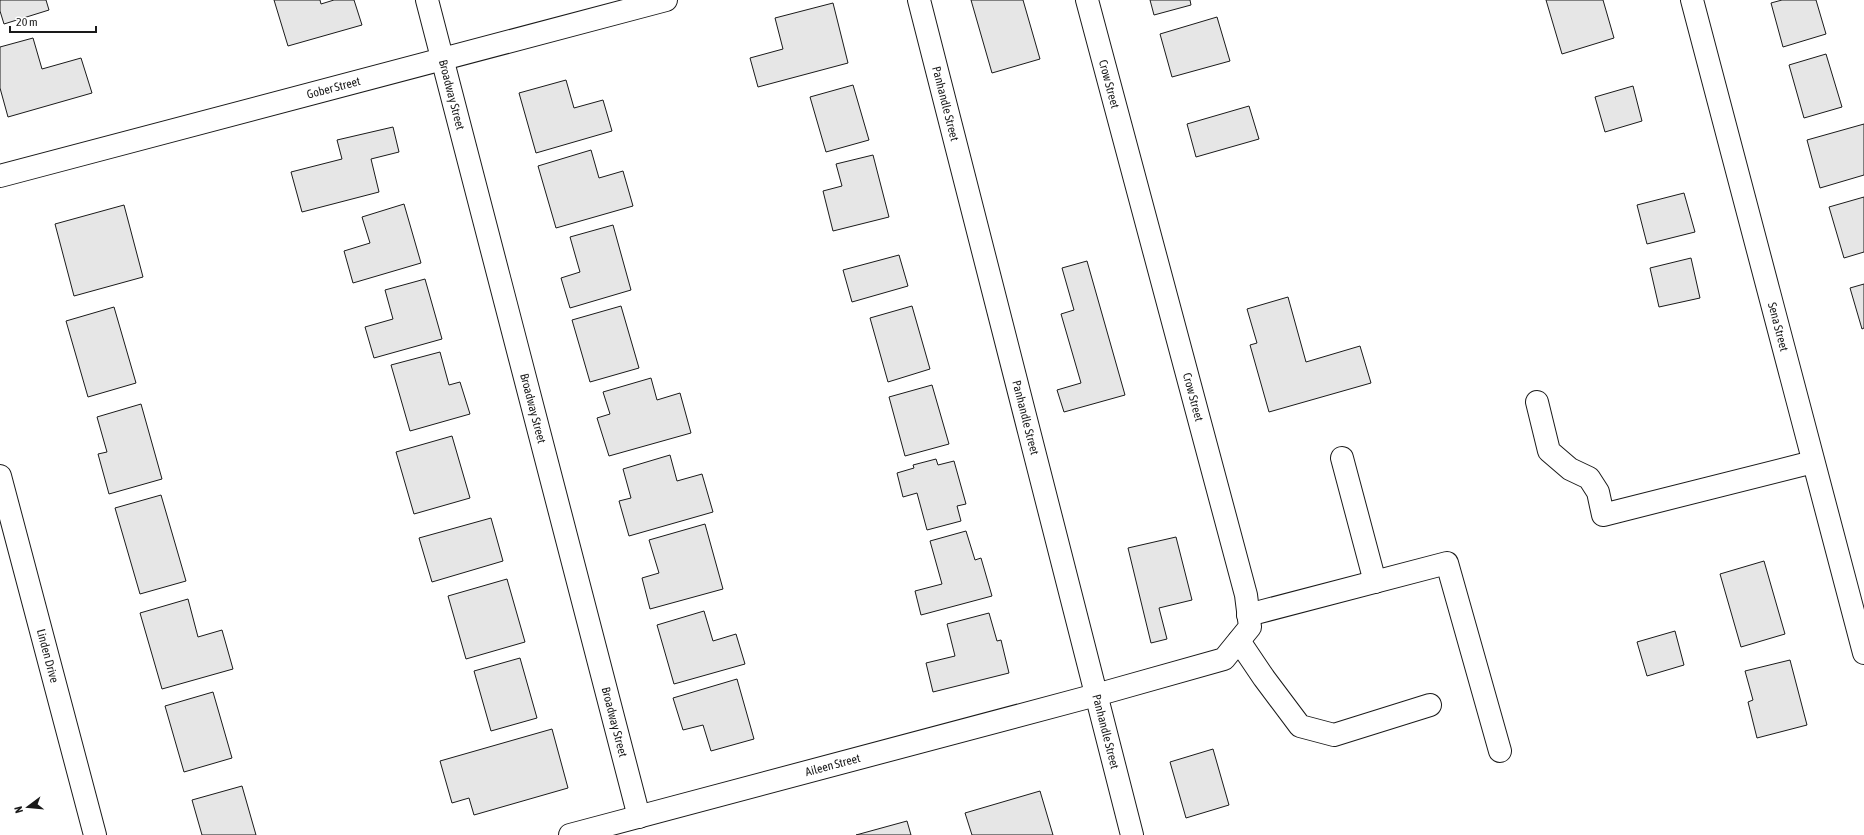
<svg xmlns="http://www.w3.org/2000/svg" width="1864" height="835" font-family="'Asap Condensed',sans-serif">
<style>
.building{fill:#e6e6e6;stroke:#1a1a1a}
.lines{fill:none;stroke-linecap:round;stroke-linejoin:round}
.minor-casing{stroke:#1a1a1a;stroke-width:24}
.minor{stroke:#fff;stroke-width:22}
.labels{text-anchor:middle;dominant-baseline:central;stroke-width:3;stroke-linejoin:round;paint-order:stroke}
.street-label{font-size:12px;fill:#1a1a1a;stroke:#fff}
</style>
<rect width="100%" height="100%" fill="#fff"/>
<!-- building -->
<path class="building" d="M0,0h46l3,10 -45,14 -4,-13z
M274,0h46l1,4 13,-4h20l8,25 -74,21z
M971,0h52l17,59 -48,14z
M1150,0h40l1,5 -37,10z
M1546,0h57l11,38 -52,16z
M1782,0h34l10,34 -43,13 -12,-44z
M833,3l15,60 -90,24 -8,-29 33,-9 -8,-31z
M1217,17l13,44 -58,16 -12,-43z
M33,38l9,31 39,-11 11,35 -84,24 -8,-29v-41z
M1826,54l16,53 -38,11 -15,-53z
M566,80l8,28 29,-8 9,31 -76,22 -17,-60z
M853,85l16,55 -43,12 -16,-55z
M1633,86l9,35 -37,11 -10,-35z
M1249,106l10,33 -63,18 -9,-33z
M1864,124v51l-44,13 -13,-48z
M393,127l6,25 -28,7 8,33 -77,20 -11,-40 51,-13 -5,-19z
M591,150l8,28 24,-7 10,35 -77,22 -18,-62z
M873,155l16,62 -56,14 -10,-40 19,-5 -6,-22z
M1684,193l11,39 -48,12 -10,-39z
M1864,197v55l-20,6 -15,-51z
M404,204l17,59 -68,20 -9,-32 26,-8 -8,-26z
M124,205l19,72 -69,19 -19,-72z
M613,225l18,65 -61,18 -9,-30 19,-6 -10,-35z
M899,255l9,31 -56,16 -9,-32z
M1691,258l9,40 -41,9 -9,-39z
M1087,261l38,134 -61,17 -7,-22 24,-7 -20,-69 13,-4 -12,-42z
M425,279l17,60 -68,19 -9,-31 28,-8 -8,-29z
M1864,284v44l-2,1 -12,-41z
M1288,297l18,65 54,-16 11,37 -102,29 -19,-67 7,-2 -10,-34z
M621,306l18,62 -49,14 -18,-62z
M912,306l18,63 -42,13 -18,-64z
M114,307l22,76 -48,14 -22,-76z
M440,352l9,33 11,-3 10,32 -60,17 -19,-66z
M651,378l6,22 23,-7 11,40 -82,23 -12,-38 13,-4 -7,-22z
M932,385l17,59 -44,12 -16,-59z
M141,404l21,75 -53,15 -11,-40 9,-2 -10,-35z
M452,436l18,62 -56,16 -18,-62z
M670,455l7,26 25,-7 11,38 -84,24 -10,-35 12,-3 -8,-29z
M936,459l2,6 16,-4 12,43 -9,2 4,15 -34,9 -10,-37 -14,4 -6,-24 17,-5 -1,-3z
M161,495l25,86 -46,13 -25,-86z
M491,518l12,43 -71,21 -13,-44z
M705,524l18,65 -73,20 -8,-31 17,-5 -10,-33z
M966,531l9,29 6,-2 11,38 -71,19 -6,-24 27,-7 -12,-43z
M1176,537l16,63 -33,8 8,31 -16,4 -23,-95z
M1764,561l21,73 -44,13 -21,-73z
M507,579l18,63 -59,17 -18,-63z
M188,599l10,38 24,-7 11,39 -71,20 -22,-76z
M704,611l9,30 23,-7 9,30 -71,20 -17,-59z
M989,613l8,28 4,-1 8,33 -76,19 -7,-29 29,-7 -8,-32z
M1675,631l9,34 -37,11 -10,-34z
M520,658l17,60 -46,13 -17,-60z
M1790,660l17,65 -50,13 -9,-36 5,-2 -8,-29z
M737,679l17,60 -43,12 -8,-26 -20,5 -10,-32z
M213,692l19,66 -48,14 -19,-66z
M552,729l16,59 -94,27 -5,-17 -17,5 -12,-42z
M1213,749l16,56 -43,13 -16,-56z
M242,786l14,49h-54l-10,-35z
M1040,791l13,44h-81l-7,-22z
M907,821l4,14h-55z"/>
<g class="lines">
<defs>
<g id="minor">
<path id="s1" d="M427,0l212,817"/>
<path id="s2" d="M919,0l213,835"/>
<path id="s3" d="M1692,0l172,653"/>
<path id="s4" d="M0,176l666,-176"/>
<path d="M1537,402l12,49 21,18 19,9 9,14 5,23 210,-53"/>
<path d="M1342,458l33,124"/>
<path id="s5" d="M0,476l95,359"/>
<path d="M1248,615l199,-52 53,188"/>
<path d="M1239,641l25,37 36,48 34,9 96,-30"/>
<path id="s6" d="M570,835l526,-140 128,-36 26,-32 -4,-32 -159,-595"/>
</g>
</defs>
<!-- minor casing -->
<use href="#minor" class="minor-casing"/>
<!-- minor -->
<use href="#minor" class="minor"/>
</g>
<g class="labels">
<!-- street labels -->
<g class="street-label">
<text transform="translate(1109 84) rotate(75)">Crow Street</text>
<text stroke="none"><textPath href="#s4" startOffset="345">Gober Street</textPath></text>
<text stroke="none"><textPath href="#s1" startOffset="98">Broadway Street</textPath></text>
<text stroke="none"><textPath href="#s2" startOffset="107">Panhandle Street</textPath></text>
<text stroke="none"><textPath href="#s3" startOffset="338">Sena Street</textPath></text>
<text transform="translate(1193 397) rotate(75)">Crow Street</text>
<text stroke="none"><textPath href="#s1" startOffset="422">Broadway Street</textPath></text>
<text stroke="none"><textPath href="#s2" startOffset="431">Panhandle Street</textPath></text>
<text stroke="none"><textPath href="#s5" startOffset="186">Linden Drive</textPath></text>
<text stroke="none"><textPath href="#s1" startOffset="746">Broadway Street</textPath></text>
<text stroke="none"><textPath href="#s2" startOffset="755">Panhandle Street</textPath></text>
<text stroke="none"><textPath href="#s6" startOffset="272">Aileen Street</textPath></text>
</g>
</g>
<!-- north arrow -->
<g transform="translate(28 807) rotate(254)" stroke="#ffffff" stroke-width="3" paint-order="stroke">
<path d="M0-3L7 15L0 10L-7 15Z" fill="#1a1a1a"/>
<text y="-6" font-size="11" font-weight="bold" text-anchor="middle" fill="#1a1a1a">N</text>
</g>
<!-- scale -->
<path d="M10 26v6h86v-6" fill="none" stroke="#1a1a1a" stroke-width="2"/>
<text x="16" y="26" font-size="12" fill="#1a1a1a" stroke="#ffffff" stroke-width="3" paint-order="stroke">20 m</text>
</svg>
